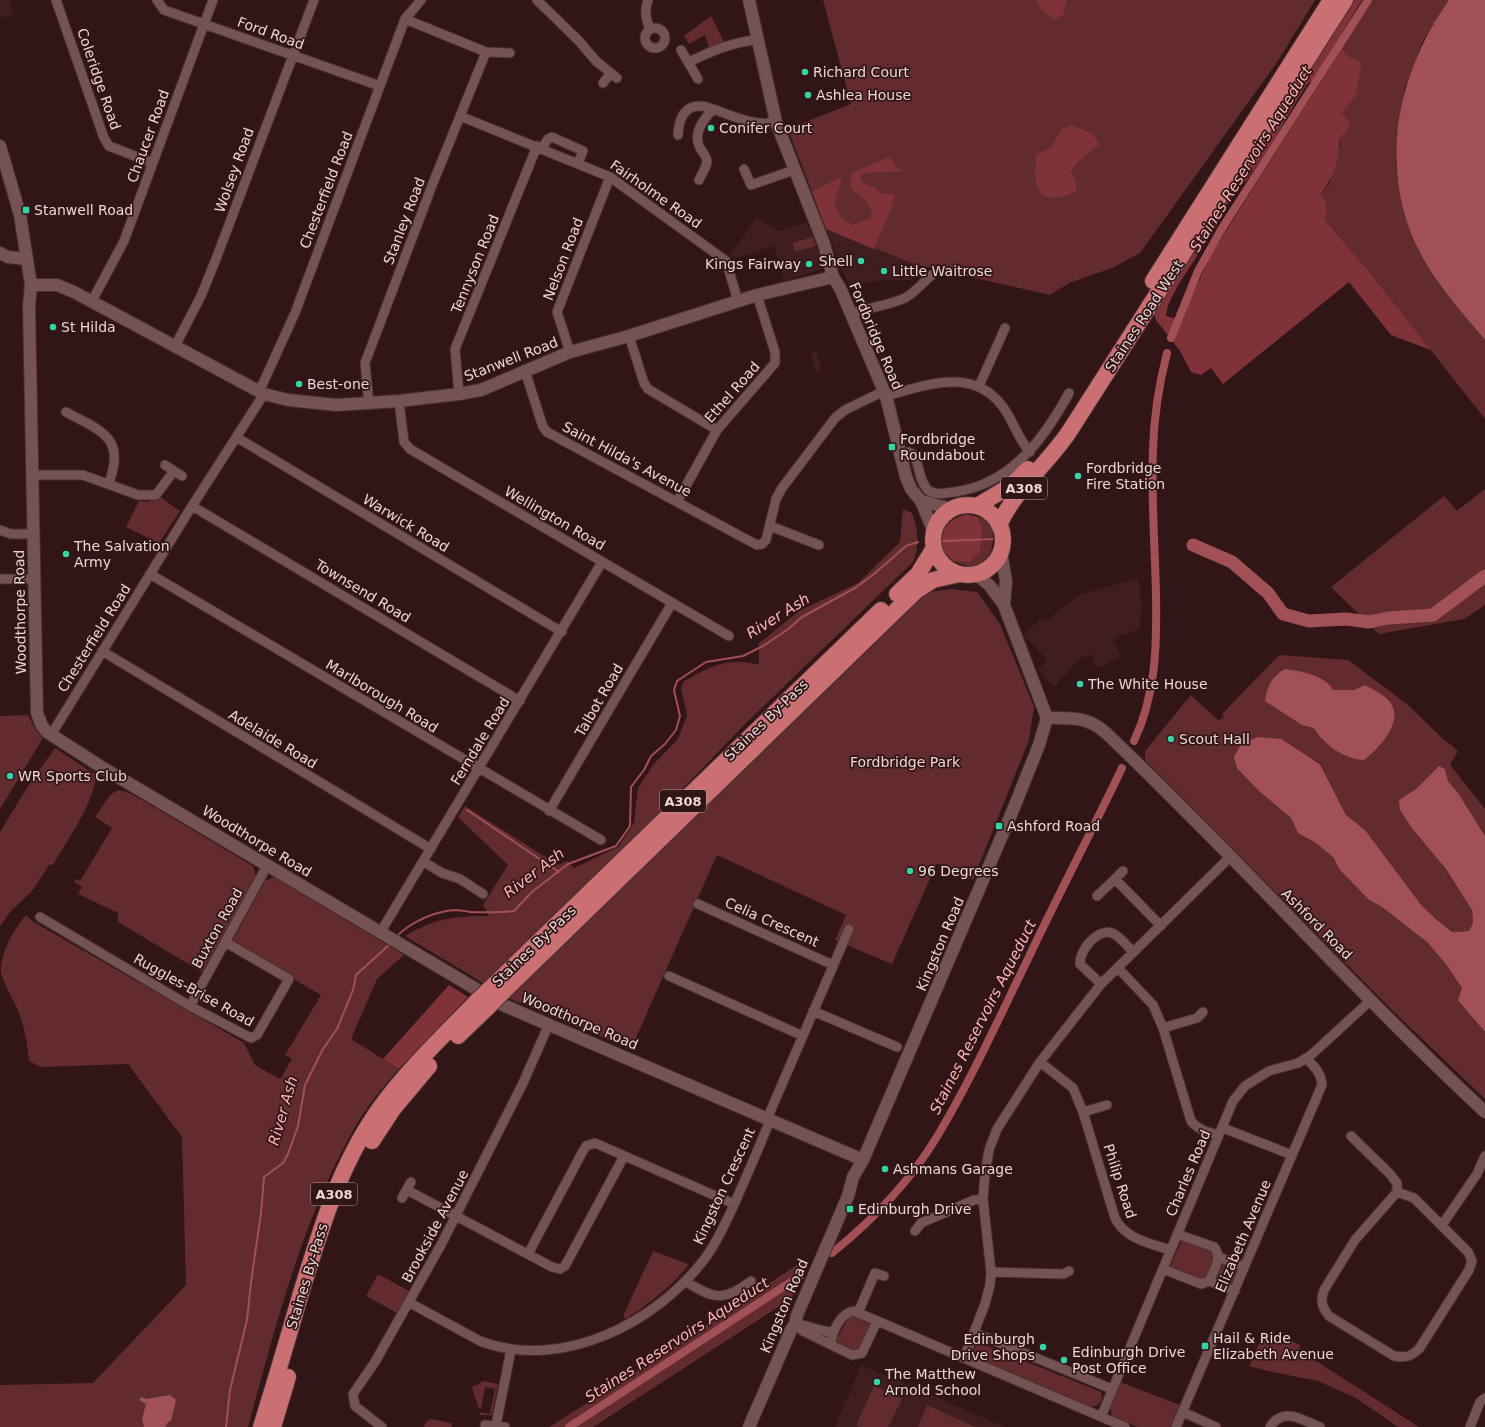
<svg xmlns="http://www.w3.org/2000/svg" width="1485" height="1427" font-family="'DejaVu Sans',sans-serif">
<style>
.built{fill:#401e1f}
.green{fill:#622c2f}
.forest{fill:#7f3338}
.water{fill:#a15155}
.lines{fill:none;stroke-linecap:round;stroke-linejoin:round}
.stream{stroke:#a15155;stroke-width:2}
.canal{stroke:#a15155;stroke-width:8}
.river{stroke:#a15155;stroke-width:13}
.street-casing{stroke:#463131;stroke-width:11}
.secondary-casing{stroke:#463131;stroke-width:14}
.highway-casing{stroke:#463131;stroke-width:18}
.street{stroke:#755353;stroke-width:9}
.secondary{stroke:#755353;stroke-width:12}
.highway{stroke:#ca7073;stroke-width:16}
.highway-bridge-casing{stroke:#463131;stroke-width:18;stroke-linecap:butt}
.highway-bridge{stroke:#ca7073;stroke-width:16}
.poi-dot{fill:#35d4a7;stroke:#321517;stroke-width:1.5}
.labels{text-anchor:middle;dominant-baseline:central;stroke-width:3.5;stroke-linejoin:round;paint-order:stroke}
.shield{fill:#321517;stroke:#b49d9d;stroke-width:1}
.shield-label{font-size:13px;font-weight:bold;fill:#ebd7d6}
.street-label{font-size:14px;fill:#ebd7d6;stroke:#321517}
.poi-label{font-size:14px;fill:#ebd7d6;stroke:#321517;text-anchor:start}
.park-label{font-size:14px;fill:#efd7d6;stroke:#321517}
.water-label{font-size:15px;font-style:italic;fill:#fab5b5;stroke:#321517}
</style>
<rect width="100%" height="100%" fill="#321517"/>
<!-- built -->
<path class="built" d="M0,0h10l4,14 -14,4z
M756,218l24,13 27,-9 10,24 6,23 -39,12 -10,-35 -41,13 -2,-5z
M826,229l88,35 -2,16 -34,1 -29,5z
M816,351l6,18 -5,5 -6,-21z
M1138,578l4,27 -3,24 -26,10 8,17 -24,12 -6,-14 -12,5 -25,28 -16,-17 9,-10 -24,-26 20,-16 3,3 32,-26z
M861,1365l77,33 67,29h-170z"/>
<!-- green -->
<path class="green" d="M823,0h492l-37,61 -138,192 -28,15 -43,15 -19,12 -136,-31 -88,-35 -38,-100 63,-25z
M1370,0h79l-27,43 -17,45 -9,57v18l2,21 6,28 15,39 23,37 43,52v79l-114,-145 -47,-55 -1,-22 -2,-3 9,-12 10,-37 -1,-6 6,-6v-14l-3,-6 13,-18 7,-34 -12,-4 -10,-10z
M711,16l13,26 -15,6 -4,-13 -16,9 -5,-8z
M813,237l3,9 -21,6 -2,-9z
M1485,489v116l-21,14 -85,15 -48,-47 113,-91 13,15z
M160,497l20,14 -21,32 -33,-16 13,-26 8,1z
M903,509l9,4c6,17 8,32 1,49l-169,163 -122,127 -137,132 -80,-48c33,-19 46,-19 84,-20l-6,-11 25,-40 -50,-48 7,-11 93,59 9,-4 7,7 44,-21 16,-24 4,-35 15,-23 25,-26 9,-24 -6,-27 2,-6c25,-15 46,-26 76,-17v-22l42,-33 57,-27 42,-41z
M978,517l8,3 7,6c1,31 -6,50 -40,35l16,1 13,-36z
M951,589l26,3 23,32 34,83 -5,33 -56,140 -36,-17 -45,101 -57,-24 11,-25 -129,-60 -86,194 -123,-51 420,-406z
M1279,655l69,5 59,44 35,34 16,13 -8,14 35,44v27l-27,-43 -10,-12 -3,-12 -6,-3 -23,23 -17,11 73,110 1,13 -4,8 -17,1 -15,-12 -15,-14 -57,-76 -19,-15 -26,-52 -24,-14 -37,42 32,27 7,15 18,10 18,15 5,11 30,31 13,7 45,35 18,21 17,25 12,31 11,13v67l-92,-88 -248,-251v-9l46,-56 28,26 5,-5 -2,-2z
M28,715l9,17 6,6 -43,71v-93z
M55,748l41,27c-2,29 -29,65 -43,90l-3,-1 -18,27 -22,21 -10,14v-94l30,-49z
M118,790l9,2 17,9 109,65 3,11 -54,95 -84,-50v-9l-40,-19 4,-7 -8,-5 2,-3 4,2 32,-53 -17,-11 15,-22z
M274,877l130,78 -27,24 -26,60 48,30c-16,18 -32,37 -44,58 -53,93 -79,198 -107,300h-248v-42l93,-2 93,-98 -4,-148 -54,-73 -87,3 -12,-6c-2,-17 -4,-32 -10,-48 -5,-13 -14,-26 -18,-40 -1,-20 13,-44 25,-58l6,6 212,122 11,22 25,14 12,-20 -7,-4 36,-60 -90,-52 34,-62z
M1185,1240l28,11 2,6 -9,22 -3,1 -34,-11 12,-27z
M653,1251l35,13 -1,3c-18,21 -38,37 -61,52l-3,-3z
M803,1261l2,3 -13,34 -199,129h-44l59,-37z
M1223,1263l15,7 -6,15 -18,-7 6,-14z
M378,1274l31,17 -12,22 -31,-17z
M852,1314l17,7 1,6 -12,26 -20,-8 -2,-4 13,-25z
M1270,1333c10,4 20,6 30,12l-1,5 120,77h-21l-42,-29 -38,-17 -50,-10 -19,-5 14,-31z
M976,1343h4l121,49c3,11 -4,16 -13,14l-111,-47 -4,-7z
M484,1381l14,3 -6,31h-13l1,-3 10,2 5,-25 -10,-2 -4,22 -3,-2c-1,-7 -5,-13 -6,-20z
M1120,1382l60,23 -9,22h-34l-25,-11 -2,-9z
M874,1386l28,13 -14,28h-28l-4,-2z
M927,1405l48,22h-57z
M431,1419l20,4 1,4h-28l2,-5z"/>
<!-- forest -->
<path class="forest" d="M1036,0h31l-4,15 -8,5 -15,-12z
M1352,0h10l-36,60 -12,19 -6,4 -6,9 -29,49 -26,39 -12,12 -8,13 -11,22 -38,58 -10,20 -2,11 15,4 29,-64 129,-203 1,-6 10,10 12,4 -6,34 -14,18 8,10 -5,10 -6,6c1,21 -6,38 -18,55 6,9 8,14 3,25l47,55 60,76 -40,-15 -42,-53 -126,102 -12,-16 -10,7 -10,-3 -11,-21 -24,-31 -2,-6 3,-10z
M1072,125l20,9 8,10 -21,17 -8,10 5,10v11c-10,5 -33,11 -38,-4 -4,-9 -2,-22 -2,-32l16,-10 10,-17z
M889,157l7,10 8,4 -41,2 -4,6 6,5 9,3 8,7h13c-3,20 -15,36 -21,55l-48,-20 -14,-37 24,-13 6,-1 -8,26 8,15 10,6 18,-6 2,-8 -7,-11 -15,-13 2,-14z
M966,514l12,3 4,9 -2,25 -11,11 -16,-1 -13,-13c4,-21 4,-26 26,-34z
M449,985l19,12 -69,72 -16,-10z"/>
<!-- water -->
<path class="water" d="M1449,0h36v340c-20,-24 -42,-48 -58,-75 -46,-75 -37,-166 6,-240l3,2 -3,-3z
M1285,669c16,2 40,6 48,21h21l11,-5c7,4 16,8 21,13 23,20 -7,50 -22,62 -20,-1 -40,-15 -50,-32l-12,-3 -37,-24c2,-15 7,-25 20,-32z
M1258,737l23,2 39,25 26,51 19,15 57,76 15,14 15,12 17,-1 4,-8 -1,-13 -27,-42 -33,-40 -12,-18 -1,-10 17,-11 23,-23 6,3 3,12 10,12 27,43v196l-27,-32 4,-12 -17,-25 -18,-21 -45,-35 -13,-7 -30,-31 -5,-11 -18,-15 -18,-10 -7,-15 -32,-27 -22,-23 -3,-11 7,-13z
M170,1395l6,5 -5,21 -3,1 -3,5h-21l-2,-8 4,-15 -7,-4 2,-3 5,2z"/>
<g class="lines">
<!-- stream -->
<path class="stream" d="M943,541l50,-2
M467,810l92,62
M397,936c14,-14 38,-25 58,-26 5,0 10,1 15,2 15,0 30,1 44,-1l18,-19 36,-28 48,-18 14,-20 1,-39 13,-17 7,-14 14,-12 11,-14 4,-14 -6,-26 3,-9 29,-19 37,-6 20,-10 24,-16 15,-13 53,-29 19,-14 32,-28 12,-4
M226,1427l4,-37 17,-70 4,-38 10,-69 3,-36 19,-14 5,-9 10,-28 7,-41 18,-36 14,-20 16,-39 3,-15 34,-31"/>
<!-- canal -->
<path class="canal" d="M1171,338l27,-67 23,-41 147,-230
M1134,741c22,-46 23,-96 22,-146 -1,-48 -5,-98 -3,-146 1,-32 6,-65 14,-96
M832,1253c41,-33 79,-73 106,-118 33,-55 60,-115 88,-172 31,-66 65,-130 96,-195
M569,1427l231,-151"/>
<!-- river -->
<path class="river" d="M1193,545l39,17 36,31 15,21 26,7 37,-2 23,3 19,-4 45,-3 52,-39"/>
<defs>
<path id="street" d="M56,0l48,138 5,8 44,17
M157,0l7,10 216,76
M537,0l42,41 17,20 21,17
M648,0c-4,11 -2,19 2,29
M645 38a10 10 0 1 1 20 0a10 10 0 1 1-20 0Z
M681,50l17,29
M486,52l24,1
M689,62c20,-10 46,-21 69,-22
M603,83l8,-10
M460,116l150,61 116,84 12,40
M678,135c1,-23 12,-35 35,-26
M542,148l6,-9 4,-2 31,14 -5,12
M744,169l7,16 43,-15
M699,180c2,-5 7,-12 8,-18 0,-5 -4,-10 -7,-14 -8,-15 4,-29 13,-39 20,7 42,18 63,13
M92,301l32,-60 89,-241
M851,314c18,-7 36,-8 54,-16 11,-6 19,-17 28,-24
M629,336l15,47 4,6 69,41
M175,346l26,-50 15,-37 98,-259
M570,352l-13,-40 53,-135
M525,371l18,56 4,5 210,113 5,-1 4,-4 10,-41 6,-11 53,-70 10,-8 39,-19
M979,386l26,-58
M259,392l36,-79 110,-294 16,-19
M459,394l-4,-45 82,-203
M886,396c43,-12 92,-31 121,17 8,13 12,27 23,39
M399,401l5,41 6,7 319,187
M369,404l-4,-41 68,-180 53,-131 -81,-33
M66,412c35,19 60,25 43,71
M236,437l326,195
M901,454l7,-2 5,2c7,10 5,26 15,36 7,6 18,3 26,2 56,-7 90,-53 115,-99
M165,465l17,11
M32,475h51l55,20h18l18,-24
M677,502l40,-72 58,-67v-11l-18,-57
M192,506l328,195
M770,526l49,19
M0,530l11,4h22
M150,574l451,266
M0,579h35
M102,651l329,198
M51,735l141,-229 72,-112
M549,811l123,-208
M424,862l18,11 18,6 23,15
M1115,879l8,-8
M1097,896l18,-17 46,47
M698,904l135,61
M40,917l150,89 61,32 6,-3 32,-56 -64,-37
M380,933l222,-371
M1118,968l35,37 10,23 28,93c7,9 17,11 28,14
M669,976l134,60
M1101,984l-21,-20c-1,-14 18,-36 32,-31 8,3 15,13 21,19
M190,1006l78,-142
M813,1011l84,36
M1163,1028l34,-10 6,-6
M1040,1062l33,26 10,24 32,106c10,21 34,25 55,32
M1083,1112l24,-7
M767,1119l82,-190
M1223,1128l69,27
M1351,1136l39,38 7,9v9
M407,1190l145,77 8,2 5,-3 59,-110
M1397,1192l17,6 54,54 4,9 -3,9 -50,79c-9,8 -13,9 -25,7l-65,-40c-7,-9 -9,-15 -5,-26l31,-50z
M402,1198l9,-16
M1442,1225l35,-51 8,-18
M915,1231l6,-8 53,-23 9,-1
M528,1254l55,-103 3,-5 9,-3 139,61
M1219,1257l25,10
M1163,1269l38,15 8,-3c5,-11 14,-24 5,-34l-37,-13
M991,1272l72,2 6,-3
M685,1281c28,18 39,21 66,0
M1209,1281l26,10
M410,1303l70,38c81,31 177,-18 226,-84 13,-18 22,-39 31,-59 11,-26 23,-52 33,-78
M858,1313l17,-40 9,3
M795,1324l8,7 49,24 10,-2 15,-32
M795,1324c14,1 25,8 39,8
M975,1333l137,56
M831,1344c1,-12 9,-31 23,-33l271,116
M964,1358l21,-54 5,-19 1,-13 -8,-73 2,-25 4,-24 8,-21 43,-67 61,-78 129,-127
M1183,1412l33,15
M1101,1417l132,-316 12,-15 24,-15 29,-8 12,-7 61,-56
M485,1425l20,2
M496,1425l15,-75
M382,1427l-27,-21 -2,-12 22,-32 67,-119 81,-160 26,-59
M1176,1427l146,-342c-1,-12 -7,-18 -16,-27
M1270,1427c13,-21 32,-7 50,0
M1470,1427l10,-25 5,-4"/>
<path id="secondary" d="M749,0l27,122 48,122 9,33 7,11 46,108 20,81 5,12 10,12 13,31
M0,146l20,69 11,70 -2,21 8,407 5,13 5,6 56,36 400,237 360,155
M0,253l8,4 18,2
M31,285h26l17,7 190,102 24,6 48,5 63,-4 60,-7 22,-4 89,-38 59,-16 128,-41 76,-18
M921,501l31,8
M1001,552l5,29 -2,24
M1047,718c24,0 40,-2 59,15 130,123 248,257 379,379
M749,1427l42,-97 4,-6 2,-9 51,-119 5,-19 10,-17 150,-350 26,-65 8,-27 -43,-113 -14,-19 -14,-12"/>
<path id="highway" d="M1153,281l178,-281
M933 540a35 35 0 1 1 70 0a35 35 0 1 1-70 0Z
M977,506l33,-20 18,-17
M999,525c15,-34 49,-62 70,-93l276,-432
M897,594l21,-20 16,-26
M500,979l381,-369
M509,986l407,-395 17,-11 27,-6
M458,1036l29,-28
M372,1141l21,-32 36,-43
M261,1427c14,-45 27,-89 40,-134 19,-62 38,-126 76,-181 29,-41 66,-76 101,-112
M273,1427l15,-50"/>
</defs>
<!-- street casing -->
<use href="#street" class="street-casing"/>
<!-- secondary casing -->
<use href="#secondary" class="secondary-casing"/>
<!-- highway casing -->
<use href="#highway" class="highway-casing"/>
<!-- street -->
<use href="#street" class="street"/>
<!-- secondary -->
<use href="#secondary" class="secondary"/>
<!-- highway -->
<use href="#highway" class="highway"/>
<defs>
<path id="highway-bridge" d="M478,1000l22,-21
M487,1008l22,-22"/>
</defs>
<!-- highway-bridge casing -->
<use href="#highway-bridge" class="highway-bridge-casing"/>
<!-- highway-bridge -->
<use href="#highway-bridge" class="highway-bridge"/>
</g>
<!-- markers -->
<g class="poi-dot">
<circle cx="805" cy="72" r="4"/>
<circle cx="808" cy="95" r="4"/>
<circle cx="711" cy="128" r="4"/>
<rect x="22" y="206" width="8" height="8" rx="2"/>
<circle cx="861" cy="261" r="4"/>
<circle cx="809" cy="264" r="4"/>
<circle cx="884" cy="271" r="4"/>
<circle cx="53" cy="327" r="4"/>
<circle cx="299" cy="384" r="4"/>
<rect x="888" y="443" width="8" height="8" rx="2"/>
<circle cx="1078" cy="476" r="4"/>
<circle cx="66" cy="554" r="4"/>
<circle cx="1080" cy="684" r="4"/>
<circle cx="1171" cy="739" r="4"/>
<circle cx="10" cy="776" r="4"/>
<rect x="995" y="822" width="8" height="8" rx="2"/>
<circle cx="910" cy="871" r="4"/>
<circle cx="885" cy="1169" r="4"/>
<rect x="846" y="1205" width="8" height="8" rx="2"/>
<rect x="1201" y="1342" width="8" height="8" rx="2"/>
<circle cx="1043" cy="1347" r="4"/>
<circle cx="1064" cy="1360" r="4"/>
<circle cx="877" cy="1382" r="4"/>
</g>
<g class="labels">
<!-- shield labels -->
<g class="shield">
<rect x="1001" y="477" width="46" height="22" rx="3"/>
<rect x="660" y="790" width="46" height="22" rx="3"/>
<rect x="311" y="1183" width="46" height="22" rx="3"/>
</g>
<g class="shield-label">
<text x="1024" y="488">A308</text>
<text x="683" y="801">A308</text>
<text x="334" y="1194">A308</text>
</g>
<!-- street labels -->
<g class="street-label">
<text transform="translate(271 33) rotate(20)">Ford Road</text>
<text transform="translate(99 79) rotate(71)">Coleridge Road</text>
<text transform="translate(148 136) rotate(-70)">Chaucer Road</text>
<text transform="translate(234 170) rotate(-70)">Wolsey Road</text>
<text transform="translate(326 190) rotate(-69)">Chesterfield Road</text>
<text transform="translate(656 194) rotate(35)">Fairholme Road</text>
<text transform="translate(404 221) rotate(-69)">Stanley Road</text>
<text transform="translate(563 259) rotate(-69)">Nelson Road</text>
<text transform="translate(475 264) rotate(-68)">Tennyson Road</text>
<text transform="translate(1144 316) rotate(-57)">Staines Road West</text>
<text transform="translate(876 336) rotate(67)">Fordbridge Road</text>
<text transform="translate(511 359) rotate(-21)">Stanwell Road</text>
<text transform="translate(732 392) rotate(-49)">Ethel Road</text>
<text transform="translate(627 459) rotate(28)">Saint Hilda's Avenue</text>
<text transform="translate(555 518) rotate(30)">Wellington Road</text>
<text transform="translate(406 523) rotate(31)">Warwick Road</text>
<text transform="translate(363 591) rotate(31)">Townsend Road</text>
<text transform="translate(20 612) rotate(-91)">Woodthorpe Road</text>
<text transform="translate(94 638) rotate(-58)">Chesterfield Road</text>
<text transform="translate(382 696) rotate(31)">Marlborough Road</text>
<text transform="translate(599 700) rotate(-60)">Talbot Road</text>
<text transform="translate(766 720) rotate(-44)">Staines By-Pass</text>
<text transform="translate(273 739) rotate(31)">Adelaide Road</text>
<text transform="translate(480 741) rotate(-59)">Ferndale Road</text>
<text transform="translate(257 841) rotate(31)">Woodthorpe Road</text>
<text transform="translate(772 922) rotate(24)">Celia Crescent</text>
<text transform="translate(1317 924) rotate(45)">Ashford Road</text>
<text transform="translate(217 928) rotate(-61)">Buxton Road</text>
<text transform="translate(940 944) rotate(-67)">Kingston Road</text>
<text transform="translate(534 946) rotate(-44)">Staines By-Pass</text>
<text transform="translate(194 990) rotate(29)">Ruggles-Brise Road</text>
<text transform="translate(580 1021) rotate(23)">Woodthorpe Road</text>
<text transform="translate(1188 1173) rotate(-67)">Charles Road</text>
<text transform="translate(1120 1181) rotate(72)">Philip Road</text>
<text transform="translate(724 1186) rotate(-65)">Kingston Crescent</text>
<text transform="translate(435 1226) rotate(-62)">Brookside Avenue</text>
<text transform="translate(1243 1236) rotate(-67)">Elizabeth Avenue</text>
<text transform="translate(307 1276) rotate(-73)">Staines By-Pass</text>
<text transform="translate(784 1306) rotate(-67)">Kingston Road</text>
</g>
<!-- poi labels -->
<g class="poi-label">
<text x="813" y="72">Richard Court</text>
<text x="816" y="95">Ashlea House</text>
<text x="719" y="128">Conifer Court</text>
<text x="34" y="210">Stanwell Road</text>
<text x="853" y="261" text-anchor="end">Shell</text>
<text x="801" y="264" text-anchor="end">Kings Fairway</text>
<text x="892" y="271">Little Waitrose</text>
<text x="61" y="327">St Hilda</text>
<text x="307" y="384">Best-one</text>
<text x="900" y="439">Fordbridge<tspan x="900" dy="16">Roundabout</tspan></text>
<text x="1086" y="468">Fordbridge<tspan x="1086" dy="16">Fire Station</tspan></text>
<text x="74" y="546">The Salvation<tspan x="74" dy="16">Army</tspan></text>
<text x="1088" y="684">The White House</text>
<text x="1179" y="739">Scout Hall</text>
<text x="18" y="776">WR Sports Club</text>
<text x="1007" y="826">Ashford Road</text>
<text x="918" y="871">96 Degrees</text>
<text x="893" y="1169">Ashmans Garage</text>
<text x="858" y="1209">Edinburgh Drive</text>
<text x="1213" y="1338">Hail &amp; Ride<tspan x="1213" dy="16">Elizabeth Avenue</tspan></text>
<text x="1035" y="1339" text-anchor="end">Edinburgh<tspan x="1035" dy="16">Drive Shops</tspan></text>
<text x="1072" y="1352">Edinburgh Drive<tspan x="1072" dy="16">Post Office</tspan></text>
<text x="885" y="1374">The Matthew<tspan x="885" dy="16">Arnold School</tspan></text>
</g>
<!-- park labels -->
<g class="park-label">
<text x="905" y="762">Fordbridge Park</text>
</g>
<!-- water labels -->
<g class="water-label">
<text transform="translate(1251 159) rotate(-58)">Staines Reservoirs Aqueduct</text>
<text transform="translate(778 616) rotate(-32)">River Ash</text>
<text transform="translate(534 873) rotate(-37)">River Ash</text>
<text transform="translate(983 1017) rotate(-63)">Staines Reservoirs Aqueduct</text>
<text transform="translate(283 1111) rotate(-74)">River Ash</text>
<text transform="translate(677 1340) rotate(-33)">Staines Reservoirs Aqueduct</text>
</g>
</g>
</svg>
